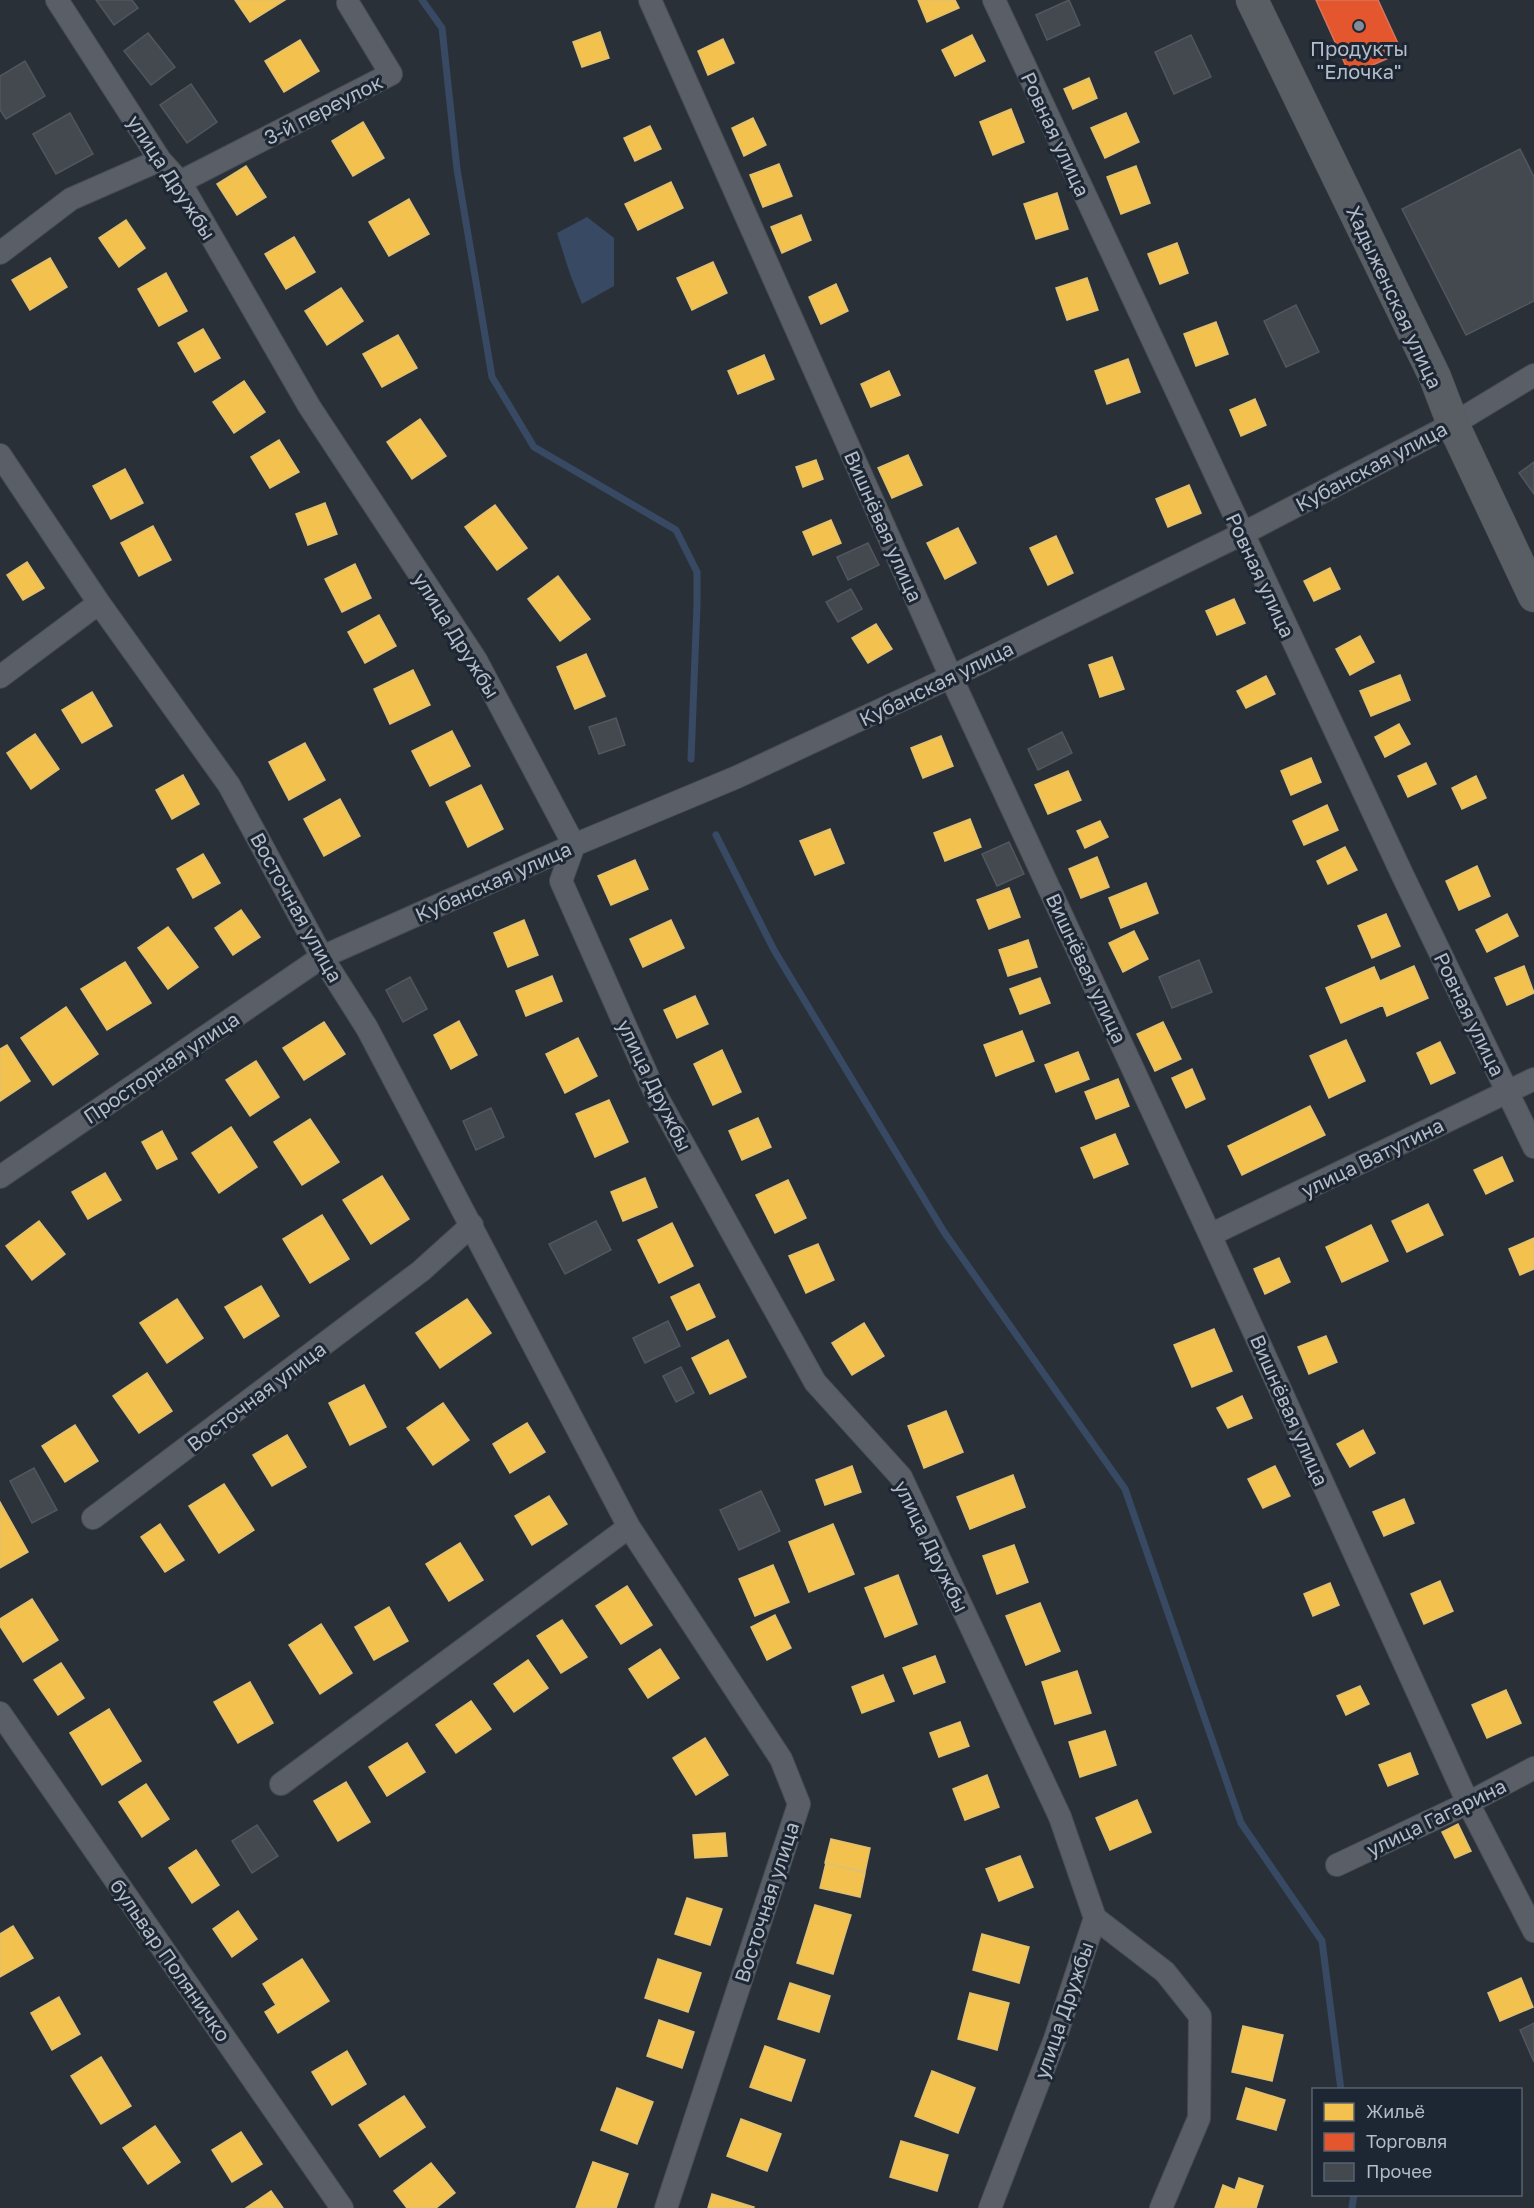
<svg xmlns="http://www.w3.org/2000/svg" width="1534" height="2208" font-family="'Golos Text',sans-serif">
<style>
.water{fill:#384963}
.homes{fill:#f2c14e;stroke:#dfc073;stroke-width:1.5}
.shops{fill:#e4572e;stroke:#d6755c;stroke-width:1.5}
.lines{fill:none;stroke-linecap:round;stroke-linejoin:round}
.stream{stroke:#384963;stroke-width:7}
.building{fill:#444950;stroke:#52575f;stroke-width:1.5}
.minor-casing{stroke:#484c53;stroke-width:24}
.secondary-casing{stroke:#484c53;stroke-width:33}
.minor{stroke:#5a5e66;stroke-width:22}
.secondary{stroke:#595d64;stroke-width:32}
.poi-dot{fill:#848b96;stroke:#1d2633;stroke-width:2}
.labels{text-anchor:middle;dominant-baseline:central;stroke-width:6;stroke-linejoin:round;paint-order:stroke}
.poi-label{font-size:20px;fill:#b4bcc9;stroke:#1d2633}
.street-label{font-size:20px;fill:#b4bcc9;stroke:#1d2633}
</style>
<rect width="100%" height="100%" fill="#2a3038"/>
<!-- water -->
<path class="water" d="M587,217l27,21v48l-32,18 -12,-30 -13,-41z"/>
<!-- homes -->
<path class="homes" d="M235,0h50l-35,22z
M918,0h37l4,8 -32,14z
M600,32l9,26 -27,9 -9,-25z
M972,35l13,26 -30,15 -13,-26z
M723,39l11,24 -26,12 -10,-24z
M300,40l19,31 -35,21 -19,-31z
M1089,78l8,20 -24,11 -9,-20z
M1011,109l13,33 -31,13 -13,-33z
M1126,113l13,29 -34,16 -14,-30z
M753,118l13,27 -22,11 -12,-28z
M363,122l21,36 -31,18 -21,-35z
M650,126l11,23 -26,12 -11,-23z
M779,164l13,32 -29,11 -13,-32z
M246,166l20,31 -29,18 -20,-31z
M1136,166l14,37 -29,11 -14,-37z
M671,182l12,26 -45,22 -13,-26z
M1057,193l11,36 -32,10 -12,-35z
M409,199l20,35 -40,22 -20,-34z
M801,215l10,25 -29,13 -11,-26z
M126,220l19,28 -26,19 -20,-29z
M294,237l21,35 -29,17 -21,-35z
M1177,243l11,30 -28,11 -12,-30z
M50,258l17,29 -37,23 -18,-30z
M713,262l14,31 -35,17 -15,-32z
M166,273l21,38 -28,15 -21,-37z
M1087,278l11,32 -31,10 -11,-32z
M836,284l12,27 -27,13 -12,-27z
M341,288l22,33 -36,24 -22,-34z
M1216,322l12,32 -32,12 -12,-32z
M203,329l17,29 -25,14 -17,-29z
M398,335l19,33 -35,19 -19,-33z
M764,355l10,24 -36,15 -10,-23z
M1128,359l12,33 -33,12 -12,-33z
M889,371l11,24 -29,12 -10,-23z
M244,381l21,31 -31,21 -21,-31z
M1255,399l11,26 -25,11 -11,-26z
M420,419l26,37 -34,23 -25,-37z
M279,440l20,32 -29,16 -19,-31z
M908,455l14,30 -30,13 -14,-30z
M816,460l7,19 -20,8 -7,-20z
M125,469l18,34 -32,16 -18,-33z
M1189,485l12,28 -33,14 -12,-28z
M325,503l12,31 -29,11 -12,-31z
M495,505l32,43 -30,22 -32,-43z
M831,520l10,23 -28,12 -10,-23z
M153,526l18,34 -32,16 -18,-33z
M958,528l18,35 -31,16 -18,-36z
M1056,536l17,37 -25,12 -18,-37z
M27,562l17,26 -21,12 -16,-25z
M355,564l16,34 -29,14 -17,-33z
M1330,568l10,21 -26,12 -10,-20z
M558,576l32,43 -30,22 -32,-42z
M1234,599l11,24 -28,12 -11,-24z
M379,615l17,31 -31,17 -17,-31z
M876,624l16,25 -24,14 -16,-25z
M1360,636l14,26 -24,13 -14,-26z
M586,654l19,42 -30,13 -18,-42z
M1112,657l12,32 -24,8 -11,-32z
M413,670l17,35 -40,19 -16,-35z
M1400,675l10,25 -39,16 -11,-25z
M1266,676l9,18 -29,14 -9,-17z
M92,692l20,34 -30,17 -20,-33z
M1399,724l11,20 -25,13 -10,-20z
M452,731l18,35 -40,20 -18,-35z
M35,734l24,35 -28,20 -24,-36z
M941,736l12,30 -30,12 -12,-30z
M305,743l20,37 -36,20 -20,-38z
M1311,758l10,24 -30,13 -10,-24z
M1426,763l10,21 -28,13 -10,-21z
M1068,771l13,29 -33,14 -13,-29z
M183,775l16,29 -27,15 -16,-29z
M1476,776l10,22 -24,11 -10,-21z
M481,785l22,44 -35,18 -22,-45z
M340,799l20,37 -36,20 -20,-37z
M1327,805l11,25 -34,15 -11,-24z
M970,819l11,28 -36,14 -11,-28z
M1100,821l8,16 -23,11 -8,-17z
M830,829l14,34 -29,12 -15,-34z
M1345,847l12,23 -29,14 -11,-23z
M203,854l17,29 -27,15 -16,-29z
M1097,857l12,30 -28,11 -12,-29z
M635,860l13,29 -37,16 -13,-29z
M1477,866l13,30 -31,14 -13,-29z
M1146,883l12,30 -37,15 -12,-30z
M1009,888l11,29 -31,12 -12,-29z
M241,910l19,27 -27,18 -18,-27z
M1386,914l14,32 -28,12 -14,-32z
M1507,914l11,22 -31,16 -11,-22z
M524,920l14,35 -30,12 -14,-34z
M671,920l13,28 -41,19 -13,-28z
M168,927l30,40 -30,22 -30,-41z
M1134,931l14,28 -25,13 -14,-29z
M1028,940l9,27 -29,9 -9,-26z
M125,962l26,41 -44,27 -26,-41z
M1414,966l14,32 -41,18 -4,-11 -42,18 -15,-35 48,-21 6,14z
M1524,966l10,27 -27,12 -12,-27z
M552,976l10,25 -36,15 -10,-25z
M1040,978l10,25 -30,11 -10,-25z
M695,996l13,28 -31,14 -13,-28z
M66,1007l32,47 -45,31 -32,-47z
M459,1021l18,34 -26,14 -17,-34z
M324,1022l21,32 -41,26 -21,-32z
M1163,1022l18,37 -26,12 -18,-37z
M1022,1031l12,30 -38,15 -12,-31z
M578,1038l19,38 -32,17 -19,-39z
M1346,1040l19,41 -36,17 -19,-42z
M1440,1042l15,31 -24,11 -14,-31z
M7,1045l23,36 -30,20v-52z
M722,1050l19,42 -28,13 -19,-41z
M1078,1052l11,27 -33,13 -11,-27z
M256,1061l23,36 -29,19 -24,-36z
M1192,1069l13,30 -19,9 -14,-30z
M1118,1079l11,27 -33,13 -11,-27z
M609,1100l19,42 -33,15 -19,-43z
M1310,1106l15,29 -83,40 -14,-29z
M758,1118l13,29 -29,13 -13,-29z
M310,1119l29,43 -37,23 -28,-43z
M231,1127l26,40 -38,26 -27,-40z
M162,1131l15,28 -20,10 -15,-27z
M1115,1134l13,30 -34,14 -13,-30z
M1502,1157l11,24 -27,13 -12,-24z
M105,1173l16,27 -33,19 -16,-27z
M382,1176l27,43 -38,25 -28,-44z
M645,1178l12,29 -34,14 -12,-29z
M788,1180l18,38 -31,15 -19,-38z
M1428,1204l15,31 -36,17 -15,-31z
M322,1215l27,44 -39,24 -27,-44z
M39,1221l26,33 -33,26 -26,-34z
M672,1223l21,43 -34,17 -21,-43z
M1371,1225l17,36 -46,21 -16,-35z
M1534,1238v31l-14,6 -11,-26z
M818,1244l16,36 -28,13 -17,-37z
M1279,1258l11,24 -25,12 -11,-25z
M699,1284l16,33 -28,13 -16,-33z
M261,1286l18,30 -35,22 -19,-31z
M177,1299l26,39 -36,25 -27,-40z
M467,1299l24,34 -51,35 -24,-35z
M864,1323l20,33 -32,19 -20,-32z
M1214,1329l18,42 -40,16 -18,-42z
M1326,1336l11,26 -28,12 -11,-27z
M728,1340l18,37 -36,17 -18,-36z
M147,1373l25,38 -33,22 -26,-37z
M364,1385l22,42 -36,18 -21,-42z
M1242,1396l10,22 -24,10 -11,-20z
M443,1403l26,37 -36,25 -26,-37z
M946,1411l17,41 -39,16 -16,-42z
M527,1423l18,29 -35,21 -17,-29z
M75,1425l23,36 -33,21 -23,-36z
M1363,1430l12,23 -25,14 -13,-23z
M287,1435l19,32 -34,19 -19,-31z
M852,1466l9,26 -36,13 -9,-25z
M1275,1466l15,30 -27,12 -15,-29z
M1013,1475l12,32 -55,22 -13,-32z
M224,1484l30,46 -35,23 -30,-47z
M549,1496l18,28 -35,21 -17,-29z
M1404,1499l10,24 -30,13 -11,-24z
M0,1502l28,50 -28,16z
M160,1524l24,36 -19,12 -24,-35z
M833,1524l21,50 -45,18 -20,-50z
M460,1543l23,37 -34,21 -23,-37z
M1014,1545l14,37 -31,12 -14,-38z
M773,1565l16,37 -34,14 -16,-37z
M898,1575l19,49 -32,13 -20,-49z
M1440,1581l13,30 -29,13 -13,-30z
M1330,1583l9,22 -26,11 -9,-22z
M627,1586l25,39 -31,19 -25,-38z
M32,1599l26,41 -35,22 -23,-36v-7z
M1040,1603l20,48 -34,14 -20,-49z
M389,1607l19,34 -34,19 -19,-33z
M775,1615l16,33 -24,12 -16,-33z
M562,1620l25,37 -26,16 -24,-37z
M321,1624l31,49 -32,21 -31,-49z
M660,1649l19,29 -31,20 -19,-29z
M935,1656l10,26 -31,12 -11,-26z
M528,1660l20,28 -34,24 -20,-28z
M61,1663l23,35 -26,17 -24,-35z
M1077,1671l14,42 -36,11 -13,-42z
M883,1675l11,26 -32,12 -10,-26z
M250,1682l23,41 -35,20 -24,-41z
M1360,1686l9,18 -23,11 -9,-19z
M1506,1690l15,33 -34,15 -15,-33z
M471,1701l20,28 -35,24 -20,-28z
M109,1709l32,52 -39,24 -32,-52z
M960,1722l9,24 -30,11 -9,-24z
M1105,1731l11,34 -36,12 -11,-35z
M705,1738l23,37 -32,20 -23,-37z
M407,1743l18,29 -38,24 -18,-29z
M1410,1753l8,21 -30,12 -9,-21z
M987,1775l12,32 -34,13 -12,-31z
M346,1782l24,40 -32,19 -24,-40z
M146,1784l23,35 -27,18 -23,-35z
M1137,1800l14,32 -41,18 -14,-32z
M1458,1824l13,27 -16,7 -13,-26z
M725,1833l2,23 -32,2 -2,-23z
M831,1839l39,9 -5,24 -40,-9z
M196,1850l23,35 -27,18 -23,-35z
M1020,1856l13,31 -34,14 -13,-32z
M826,1863l39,10 -5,24 -40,-9z
M687,1898l35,11 -12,36 -35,-11z
M815,1905l36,10 -18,59 -36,-11z
M238,1911l19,28 -25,18 -19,-28z
M13,1926l20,32 -33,19v-43z
M982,1934l47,13 -10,36 -46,-13z
M302,1959l27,42 -51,32 -13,-21 11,-7 -13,-21z
M658,1959l43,14 -13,39 -43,-14z
M1521,1978l12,29 -33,14 -12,-28z
M790,1983l40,13 -11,36 -41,-13z
M970,1993l39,10 -12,47 -39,-11z
M59,1997l21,37 -28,16 -21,-37z
M659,2020l35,12 -12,36 -35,-12z
M1243,2026l40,9 -11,46 -40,-9z
M765,2046l40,14 -14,41 -41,-14z
M347,2051l19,33 -34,21 -20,-33z
M101,2057l30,49 -30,18 -30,-48z
M932,2071l43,17 -17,45 -43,-17z
M617,2088l36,14 -16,42 -36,-14z
M1246,2088l39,12 -9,30 -39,-11z
M404,2096l21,31 -45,30 -21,-32z
M741,2119l40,15 -14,37 -40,-15z
M155,2126l25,36 -32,22 -25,-36z
M241,2132l21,32 -30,18 -20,-32z
M901,2141l47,14 -11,36 -47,-14z
M593,2162l35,12 -12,34h-40z
M431,2163l24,30 -19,15h-29l-13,-17z
M1239,2178l24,8 -7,22h-41l8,-23 12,5z
M271,2191l12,17h-37z
M712,2194l42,13 -1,1h-45z"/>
<!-- shops -->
<path class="shops" d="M1316,0h62l24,52 -52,23z"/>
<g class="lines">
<!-- stream -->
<path class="stream" d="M422,0l20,28 15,141 35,208 42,70 142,83 21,42v33l-6,154
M716,835l58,115 170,282 181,257 116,334 81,118 19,149
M1352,2208l2,-14"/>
</g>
<!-- building -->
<path class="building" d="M96,0h36l6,8 -24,17z
M1069,0l11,25 -33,15 -11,-25z
M148,33l27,34 -24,18 -27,-34z
M1191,35l20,42 -37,17 -19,-42z
M25,61l20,35 -39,23 -6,-9v-34z
M191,84l26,38 -30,21 -27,-38z
M70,113l23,41 -37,20 -23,-40z
M1520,149l14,28v124l-68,34 -64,-126z
M1296,305l23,47 -33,15 -22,-46z
M1534,462v32l-15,-21z
M868,543l11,22 -31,15 -11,-23z
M851,589l11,20 -24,13 -12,-20z
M616,718l9,27 -26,9 -10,-27z
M1062,732l10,21 -34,17 -10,-21z
M1009,842l15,32 -27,12 -15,-32z
M1199,960l13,32 -40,16 -13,-31z
M410,977l17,32 -24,13 -17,-32z
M491,1108l13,29 -28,13 -13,-29z
M596,1221l15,29 -46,24 -16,-30z
M668,1321l12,25 -35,17 -12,-25z
M681,1367l13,26 -18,9 -13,-26z
M34,1468l23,42 -25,13 -22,-42z
M761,1491l19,40 -41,19 -19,-40z
M257,1825l21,31 -26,17 -20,-32z
M1534,2023v39l-14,-32z"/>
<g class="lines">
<defs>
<path id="minor" d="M57,0l103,160 20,22 129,224 167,254 98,185 -13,36 95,214 159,287 86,95 159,340 35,101 -40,121 -65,169
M650,0l301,677 259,558 258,568 66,128
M994,0l409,876 131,271
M180,182l211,-108 -43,-71
M0,253l71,-54 89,-39
M0,455l99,148 130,182 93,172 45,71 262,499 152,232 18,45 -133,404
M0,677l99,-74
M0,1177l322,-220 252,-112 163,-68 214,-100 291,-143 211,-110 81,-49
M1210,1235l324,-156
M93,1518l328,-247 51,-46
M0,1713l342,495
M281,1784l348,-257
M1337,1865l131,-62 66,-35
M1095,1918l70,54 35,44 -1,102 -38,90"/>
<path id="secondary" d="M1252,0l183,377 18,47 81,172"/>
</defs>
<!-- minor casing -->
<use href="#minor" class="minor-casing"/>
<!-- secondary casing -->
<use href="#secondary" class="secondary-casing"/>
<!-- minor -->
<use href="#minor" class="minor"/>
<!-- secondary -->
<use href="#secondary" class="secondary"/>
</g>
<!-- markers -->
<circle class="poi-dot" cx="1359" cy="26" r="6"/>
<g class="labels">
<!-- poi labels -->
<g class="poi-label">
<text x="1359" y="48">Продукты<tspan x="1359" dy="23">"Елочка"</tspan></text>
</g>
<!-- street labels -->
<g class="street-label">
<text transform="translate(323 109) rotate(-27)">3-й переулок</text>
<text transform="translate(1056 134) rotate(65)">Ровная улица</text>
<text transform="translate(172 177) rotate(57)">улица Дружбы</text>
<text transform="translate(1395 297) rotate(65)">Хадыженская улица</text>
<text transform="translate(1371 466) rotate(-28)">Кубанская улица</text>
<text transform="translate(884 526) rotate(66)">Вишнёвая улица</text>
<text transform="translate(1261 575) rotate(65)">Ровная улица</text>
<text transform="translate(457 635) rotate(58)">улица Дружбы</text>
<text transform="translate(936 683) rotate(-26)">Кубанская улица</text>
<text transform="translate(493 881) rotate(-24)">Кубанская улица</text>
<text transform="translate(297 907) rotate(61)">Восточная улица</text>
<text transform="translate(1087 968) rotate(65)">Вишнёвая улица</text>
<text transform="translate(1470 1014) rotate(64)">Ровная улица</text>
<text transform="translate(161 1067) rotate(-34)">Просторная улица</text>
<text transform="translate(655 1085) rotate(64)">улица Дружбы</text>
<text transform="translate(1372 1157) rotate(-26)">улица Ватутина</text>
<text transform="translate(256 1396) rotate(-37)">Восточная улица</text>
<text transform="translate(1290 1410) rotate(66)">Вишнёвая улица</text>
<text transform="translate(932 1546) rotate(64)">улица Дружбы</text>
<text transform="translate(1436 1817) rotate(-26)">улица Гагарина</text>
<text transform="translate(766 1902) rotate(-72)">Восточная улица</text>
<text transform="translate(171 1960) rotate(55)">бульвар Поляничко</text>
<text transform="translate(1063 2010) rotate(-71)">улица Дружбы</text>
</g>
</g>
<!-- legend -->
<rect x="1312" y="2088" width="210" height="108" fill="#1d2633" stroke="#59626f" stroke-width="1.5"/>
<rect x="1324" y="2103" width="30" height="18" fill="#f2c14e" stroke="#59626f" stroke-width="1.5"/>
<text x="1366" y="2118" font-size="18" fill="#b4bcc9">Жильё</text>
<rect x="1324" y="2133" width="30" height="18" fill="#e4572e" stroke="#59626f" stroke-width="1.5"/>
<text x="1366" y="2148" font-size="18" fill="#b4bcc9">Торговля</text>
<rect x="1324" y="2163" width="30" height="18" fill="#444950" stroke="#59626f" stroke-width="1.5"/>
<text x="1366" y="2178" font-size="18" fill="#b4bcc9">Прочее</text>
</svg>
